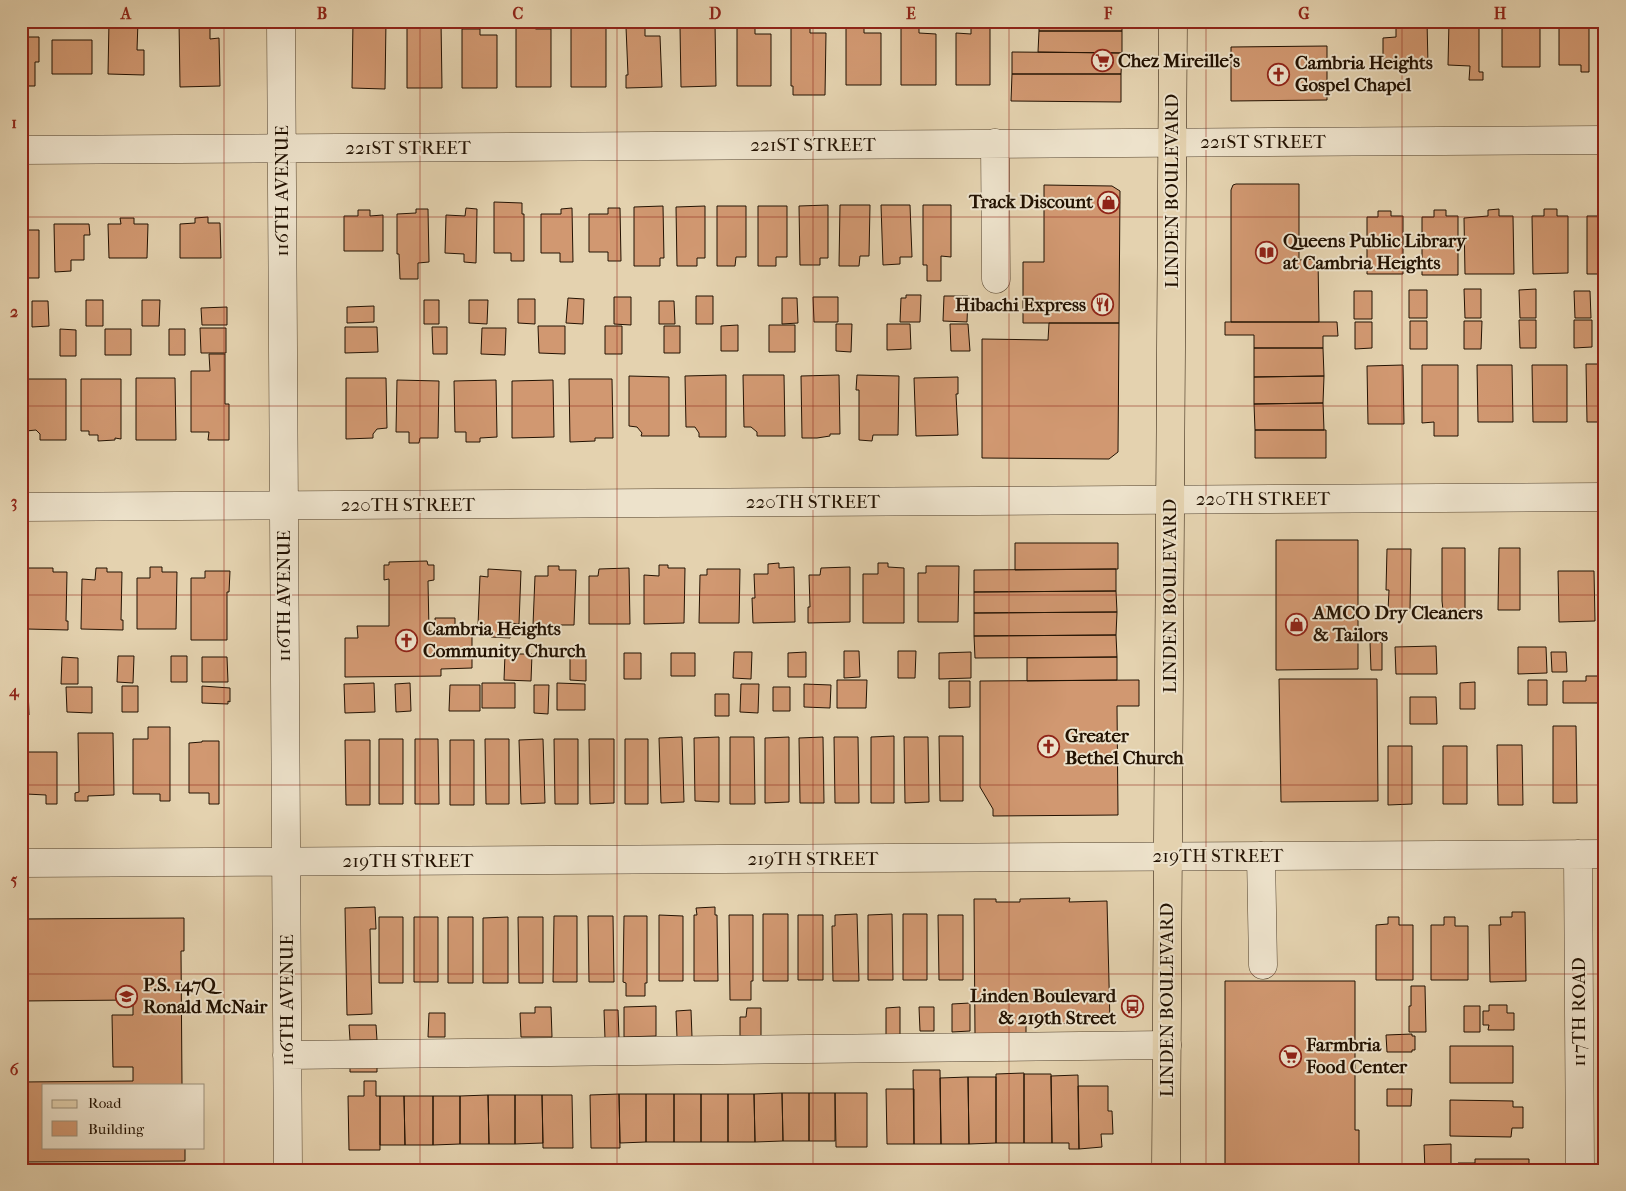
<svg xmlns="http://www.w3.org/2000/svg" width="1626" height="1191" font-family="'IM FELL French Canon',serif">
<style>
.building{fill:#d19871;stroke:#231202}
.lines{fill:none;stroke-linecap:round;stroke-linejoin:round}
.minor-casing{stroke:#53422d;stroke-width:29}
.major-casing{stroke:#231202;stroke-width:29}
.minor{stroke:#ede2cb;stroke-width:28}
.major{stroke:#e4d2af;stroke-width:28}
.grid{fill:none;stroke:#8f2418;stroke-width:1;stroke-opacity:0.55}
.labels{text-anchor:middle;dominant-baseline:central;stroke-width:4;stroke-linejoin:round;paint-order:stroke}
.poi-label{font-size:19px;font-weight:bold;fill:#231202;stroke:#ede2cb;text-anchor:start}
.street-label{font-size:19px;fill:#231202;stroke:#ede2cb}
.neatline{fill:none;stroke:#8f2418;stroke-width:2}
.grid-label{font-size:16px;text-anchor:middle;font-weight:bold;fill:#8f2418}
</style>
<rect width="100%" height="100%" fill="#e4d2af"/>
<filter id="stains"><feTurbulence type="fractalNoise" baseFrequency=".004" numOctaves="4"/><feColorMatrix values="0 0 0 0 .2 0 0 0 0 .09 0 0 0 0 .02 0 0 0 .5 -.17"/></filter>
<radialGradient id="worn" r=".72"><stop offset=".6" stop-color="#630" stop-opacity="0"/><stop offset="1" stop-color="#630" stop-opacity=".3"/></radialGradient>
<!-- building -->
<path class="building" d="M109,21h29l-1,29h7v25l-36,-1z
M179,21h31v18l9,-1 1,48 -40,1z
M353,21h33l-1,68 -33,-1z
M407,21h34l1,67h-35z
M518,21h16v7l2,1h15v58h-35v-59h2z
M585,21h21v66h-35v-60h14z
M791,21h19v12h16l-1,62h-32v-9h-2z
M971,21h19v64h-34v-52l15,1z
M1039,21h83v10h-83z
M1396,21h31l1,44 -45,2v-29l13,-1z
M1449,21h12v2h18v49h4v8h-14l1,-14 -22,-1z
M1514,21h26v46h-38v-42h12z
M1559,21h30v51h-8v-7h-22z
M699,23h16l1,63 -35,1 -1,-60h19z
M626,27h19v9h15l2,51 -36,1v-13h2z
M737,27h18v7h16v52h-34z
M846,27h18v6h17v52h-35z
M901,27h18v6l17,1v51h-35z
M462,29h18v6h17v53h-35z
M1039,31h83v22l-84,-1z
M21,37h18v25h-4v24h-14z
M52,40h40v34h-40z
M1327,46v54l-96,1v-54z
M1012,52l110,1 -1,21h-109z
M1012,74h109v28l-110,-1z
M1236,184h63v76l19,-1 1,63h-88v-132l2,-5z
M1044,185l68,1 8,5 -1,132h-96v-61h21z
M494,202l28,1v11h2v47h-13v-8h-17z
M828,205v53h-8v7h-20l-1,-59z
M840,205h30l-1,51h-9l-1,10h-20z
M881,205h29l2,52h-12v7l-17,1z
M923,205h28v52l-10,-1v25h-14v-16h-4z
M663,206l1,52h-4v8h-26v-59z
M705,206v52h-8v8h-20l-1,-59z
M717,206h29v51h-10l-1,9h-18z
M758,206h29v51h-11v9h-18z
M466,208l11,1 -1,54 -12,-1v-8l-19,-1 1,-38 19,1z
M572,208l1,54h-13v-9h-19v-39h20v-5z
M608,208h12l1,53h-13v-9h-19v-38h19z
M416,209h12l1,53 -11,1v16h-18l-1,-25h-2v-40l19,-1z
M1499,209v7h14l1,58h-49l-1,-56 24,-2v-6z
M1544,209h13v7h11v57l-35,1 -1,-58h12z
M1598,209h7v65h-18v-58h11z
M358,210h12v6l13,-1v36h-39v-35h14z
M1434,210h12v6h12v59h-36v-58h12z
M1378,211h13v5h12v58h-36v-57h11z
M208,217v6h12l1,35h-41v-34l15,-1v-5z
M120,218h14v6h14l-1,34h-38l-1,-34h13z
M27,219v11h12v48h-18v-58z
M54,224h35l1,11h-6v25h-13v11l-16,1z
M1464,289h17v29h-16z
M1536,289v29h-16l-1,-28z
M1409,290h18v28h-18z
M1354,291h18v28h-18z
M1574,291h16l1,27h-16z
M906,295h15l-1,27h-20l1,-24h5z
M696,296h17v28h-17z
M944,296h24l-1,26 -24,-1z
M614,297h17v28l-17,-1z
M813,297h25v25h-24z
M568,298l16,1 -1,25 -17,-1z
M782,298h15l1,25 -16,1z
M518,299h17v25l-17,-1z
M86,300h17v26h-17z
M142,300h18l-1,26h-17z
M424,300h15v24h-15z
M469,300h19l-1,24 -18,-1z
M32,301h16l1,25 -17,1z
M659,301h15l1,23h-16z
M374,306v16l-27,1v-16z
M227,307v18h-25l-1,-17z
M1519,320h17v28h-16z
M1574,320h18v27l-18,1z
M1410,321h17v28h-17z
M1464,321h18l-1,28h-17z
M1225,322h112l1,14h-15v12h-69v-13h-29z
M1355,322h17v26l-17,1z
M1049,323h70l-1,129 -9,7 -127,-1v-119l66,1z
M836,324h16l-1,28 -15,-1z
M887,324h23l1,25 -24,1z
M950,324h18l2,27h-19z
M738,325v26h-17v-25z
M769,325h26v27h-26z
M538,326h27v28l-26,-1z
M605,326h17v28h-17z
M664,326h16v27h-16z
M345,327h32l1,25 -33,1z
M432,327h15v27h-14z
M200,328h26v25h-25z
M482,328h24l-1,27 -24,-1z
M60,329l16,1v26h-16z
M105,329h26v26h-26z
M169,329h16v26h-16z
M1254,348h69l1,28 -70,1z
M209,354h16v50h4v36h-21l1,-8h-18v-61h19z
M1586,364h19v71h-6v-13h-12z
M1403,365l1,59h-36l-1,-58z
M1422,365h36v71h-24v-14l-12,1z
M1477,365h35l1,57h-35z
M1532,365h35v57h-34z
M726,375v62h-27v-4l-4,-6h-9l-1,-51z
M743,375h41l1,61h-28v-4l-6,-5h-7z
M839,375l1,59h-10v2l-13,2h-15l-1,-62z
M857,375l42,1 -1,59h-25l-1,6 -13,-1v-50h-3z
M629,376l40,1v59h-28l1,-3 -5,-6 -8,-1z
M1324,376l-1,27 -69,1v-27z
M958,377v17h-2l2,41 -42,1 -2,-58z
M136,378h39l1,62h-40z
M346,378h40l1,50 -10,1 -4,5v4l-27,1z
M25,379h41v61h-26v-6l-4,-4 -10,1z
M81,379h40v60l-6,-1v2l-17,1v-6h-9v-4h-8z
M569,379h43l1,59h-18v3l-25,1z
M397,380l42,1 -1,57h-18l-1,5h-10v-11h-13z
M496,380l1,57 -17,1v4h-14v-10h-11l-1,-51z
M553,380l1,57 -42,1v-57z
M1323,403l1,27h-69l-1,-26z
M1255,430h71v28h-71z
M1276,540h82v129l-82,1z
M1015,543h103v26l-103,1z
M1442,548h23v62h-22l-1,-9z
M1499,548h21v62h-22z
M1387,549h24l-1,62h-22l1,-21h-3z
M427,561l1,4h6v15l-6,1 1,50h7l-1,-13h20v13h17v37l-31,1v7l-96,1v-39h13l-1,-12h32v-47l-5,1v-15h5v-3z
M779,563v5l15,-1 1,55 -42,1 -1,-25h3l-1,-24h14v-10z
M878,563h10v4l16,1v55h-41v-49h15z
M659,565h9v3h17l-1,55 -40,1v-49l15,1z
M548,566h11v4h17l-2,55h-41l2,-49h13z
M926,566h33l-1,56h-40v-49h8z
M150,567h12v5h15l-1,57h-39v-51h13z
M850,567v55l-42,1v-16h2l-1,-32h11l1,-7z
M28,568h25v4h14l-1,49h2v9l-41,-1z
M96,568h11v4h15l-1,48h2v10l-42,-1 1,-50 13,1z
M629,568l1,56h-41v-48h9l1,-7z
M488,569l33,2 -2,53 -8,-1 -1,15 -19,-1v-12h-13l2,-49 8,1z
M707,569h33l-1,54h-40l1,-48h7z
M1116,569v22l-142,1v-22z
M205,571h25l-1,21h-2v48h-36v-62h14z
M1558,571h36l1,50 -36,1z
M1116,591l1,21 -143,1v-21z
M1117,612l-1,23 -142,1v-23z
M1116,635l1,22 -142,1 -1,-22z
M1370,642h12v28h-11z
M1436,646l1,28h-41l-1,-27z
M1518,647h28l1,26 -29,1z
M844,651h15l1,26 -16,1z
M898,651h18l-1,27h-17z
M734,652h18l-1,27 -18,-1z
M806,652v25h-18v-24z
M971,652v26l-32,1v-26z
M1551,652h15l1,20h-15z
M570,653l16,1v27l-16,-1z
M624,653h17v26h-17z
M671,653h24v23h-24z
M505,654h27l-1,27 -27,-1z
M118,656h16l-1,27 -16,-1z
M171,656h16v26h-16z
M62,657l16,1v26h-17z
M202,657h25l1,25h-26z
M1117,657v23l-90,1v-23z
M21,658h4l-1,25h-3z
M1586,676h17v27h-40v-22h23z
M1279,679h98l1,122 -97,1z
M837,680h30l-1,28h-29z
M1139,680v26h-22l1,109 -125,1v-7l-13,-22v-106z
M1528,680h19v25h-19z
M949,681h21v26l-21,1z
M1475,682v27h-15v-26z
M374,683l1,29 -30,1 -1,-29z
M410,683l1,28 -15,1 -1,-28z
M482,683h33v25h-33z
M557,683l28,1v26h-28z
M741,684h18l-1,29 -18,-1z
M804,684l27,1 -1,23 -26,-1z
M450,685h30v26h-31z
M534,685h15l-1,29 -14,-1z
M122,686h16v26h-16z
M202,686l28,2v14l-2,-1v3l-26,-1z
M66,687h26v26l-25,-1z
M773,687h17v24h-17z
M21,688h7l1,27h-8z
M715,694h14v22h-14z
M1410,697h26l1,27h-27z
M1553,726h23l1,77h-24z
M148,727h22v74h-10v-7h-27v-55h15z
M78,733h35l1,62 -26,1v5h-13v-8l4,-1z
M894,736v67h-23v-66z
M939,736h24v65h-23z
M682,737l2,65 -23,1 -2,-65z
M719,737v65l-24,-1 -1,-63z
M730,737h24l1,67h-25z
M789,737v65l-24,1v-65z
M823,737l1,66h-24l-1,-65z
M834,737h24l1,66h-24z
M904,737h24l1,65 -24,1z
M379,739h24v65h-24z
M415,739h23l1,65h-24z
M485,739h24v65h-23z
M543,739l2,64 -24,1 -2,-64z
M554,739h24v65h-23z
M589,739h25v64l-24,1z
M625,739h23v65h-23z
M345,740h25v65h-24z
M450,740h24v65h-24z
M202,741h17v63h-10v-11h-20v-50l13,-1z
M1497,745h25l1,60h-25z
M1388,746h24v58l-24,1z
M1443,746h24v58h-24z
M26,752h31v52h-11v-9l-20,-1v-14h-5v-26h5z
M1070,898l-1,4 38,-1 3,122 -84,1v11h-51l-1,-136h22v3h24v-3z
M375,907l1,22h-6l2,85 -25,1 -2,-107z
M715,907v8h2l1,66h-24v-66h3l-1,-7z
M1512,912h13l1,69 -36,1 -1,-57h12l-1,-8h12z
M763,914h25v67h-25z
M857,914l2,67h-26l-1,-55h3v-11z
M892,914l1,66h-25v-65z
M903,914h24v66h-24z
M659,915l24,1v65h-24z
M729,915h24v66h-2v19h-21z
M798,915h25v65h-25z
M938,915h25v65h-24z
M554,916h23v66h-24z
M588,916h25l1,66h-25z
M624,916h23v67h-2v13h-19v-13l-3,-1z
M379,917h24v66h-24z
M414,917h24v65h-24z
M448,917h25v66h-25z
M508,917v66h-25v-65z
M518,917h25v66h-24z
M1388,917h11v8h14v55h-37v-55l12,-1z
M1444,917h11v9h13v54h-37v-55h13z
M184,918v33h-3l1,134h-138v62h141v14l-164,1v-80l112,-1v-14h-20l-1,-52h21v-15l-112,1v-82z
M1225,981h130v149h4v40h-134z
M1411,986h14l1,46h-17v-26h2z
M970,1003v28l-18,1v-28z
M1489,1005h18v8h7v17h-26l1,-5h-6v-14h6z
M656,1006v30l-32,1v-30z
M1464,1006h16v26h-16z
M535,1007h16l1,30h-31l-1,-24h15z
M900,1007v29h-14v-28z
M919,1007h15v24h-14z
M747,1008h14v29l-21,-1v-19h6z
M604,1010h14l1,29h-14z
M691,1010l1,27 -15,1 -1,-27z
M429,1013h16v24h-17z
M349,1025h27l1,15h-27z
M1412,1034v2h3v14h-3v2h-25l-1,-17z
M1450,1046h63v37h-63z
M350,1058h27v14h-27z
M913,1070h27l1,74h-27z
M1024,1073v70h-28v-69z
M1024,1074h27l1,69h-28z
M1078,1075l1,74h-10v-6h-17l-1,-67z
M968,1077l1,67h-28l-1,-66z
M968,1077h28v66l-27,1z
M364,1081h12v15h4v54h-31l-1,-54h16z
M1078,1086h30v25h4l1,23h-12l1,13 -23,2z
M886,1089h28v55h-27z
M1387,1089h25l-1,17h-24z
M782,1093l1,48 -28,1 -1,-48z
M782,1093h27v48h-26z
M809,1093h26v48h-26z
M835,1093h32v54h-31z
M619,1094l1,54h-29l-1,-53z
M619,1094h27v48l-26,1z
M646,1094h28v48h-28z
M674,1094h27v48h-27z
M701,1094h27v48h-27z
M728,1094h26l1,48h-27z
M488,1095l1,49h-29v-48z
M488,1095h27v49h-26z
M515,1095h27l1,48 -28,1z
M542,1095h30l1,53h-30z
M380,1096h24l1,49h-25z
M404,1096h29v49h-28z
M433,1096h27v48l-27,1z
M1450,1100l63,1v6h10v21h-11l-1,9 -61,-1z
M1451,1144v26h-26l-1,-25z
M1475,1159h54v11h-71v-7h17z"/>
<g class="lines">
<defs>
<path id="minor" d="M281,21l7,1149
M995,143l1,136
M21,150l1584,-10
M21,507l1584,-10
M1578,854l2,316
M1261,856l2,109
M21,863l1584,-9
M287,1055l880,-10"/>
<path id="major" d="M1166,1170l7,-1149"/>
</defs>
<!-- minor casing -->
<use href="#minor" class="minor-casing"/>
<!-- major casing -->
<use href="#major" class="major-casing"/>
<!-- minor -->
<use href="#minor" class="minor"/>
<!-- major -->
<use href="#major" class="major"/>
</g>
<!-- grid -->
<path class="grid" d="M224,21v1149M420,21v1149M617,21v1149M813,21v1149M1009,21v1149M1206,21v1149M1402,21v1149M21,217h1584M21,406h1584M21,595h1584M21,785h1584M21,974h1584"/>
<!-- icons -->
<defs>
<symbol id="supermarket-ring" viewBox="-11 -11 22 22"><circle r="9.5" fill="#ede2cb" stroke="#8f2418" stroke-width="1.5"/><path d="M-6-5.5h2.5l.6 2H6L4.5 2H-2.5L-4.4-4H-6ZM-1.5 3.2a1.3 1.3 0 1 0 .1 0ZM3 3.2a1.3 1.3 0 1 0 .1 0Z" fill="#8f2418"/></symbol>
<symbol id="church-ring" viewBox="-11 -11 22 22"><circle r="9.5" fill="#ede2cb" stroke="#8f2418" stroke-width="1.5"/><path d="M-1.2-6h2.4v3.5h3.3v2.4h-3.3V6h-2.4V-.1h-3.3v-2.4h3.3Z" fill="#8f2418"/></symbol>
<symbol id="shop-ring" viewBox="-11 -11 22 22"><circle r="9.5" fill="#ede2cb" stroke="#8f2418" stroke-width="1.5"/><path d="M-5-2.5h2.3a2.7 3.5 0 0 1 5.4 0H5L5.5 6h-11ZM-1.5-2.5h3a1.5 2.3 0 0 0-3 0Z" fill="#8f2418"/></symbol>
<symbol id="library-ring" viewBox="-11 -11 22 22"><circle r="9.5" fill="#ede2cb" stroke="#8f2418" stroke-width="1.5"/><path d="M-6-4Q-3-5.5-.7-3.5V5Q-3 3-6 4ZM6-4Q3-5.5 .7-3.5V5Q3 3 6 4Z" fill="#8f2418"/></symbol>
<symbol id="restaurant-ring" viewBox="-11 -11 22 22"><circle r="9.5" fill="#ede2cb" stroke="#8f2418" stroke-width="1.5"/><path d="M-5-6h1v4h1v-4h1v4h1v-4h1v5L-1.5 .5V6h-2V.5L-5-1ZM5-6V6H3V1.5H1.5Q1.5-4 5-6Z" fill="#8f2418"/></symbol>
<symbol id="school-ring" viewBox="-11 -11 22 22"><circle r="9.5" fill="#ede2cb" stroke="#8f2418" stroke-width="1.5"/><path d="M0-5L7-2L0 1L-7-2ZM-4 1L0 2.5L4 1V4Q0 6-4 4Z" fill="#8f2418"/></symbol>
<symbol id="bus-ring" viewBox="-11 -11 22 22"><circle r="9.5" fill="#ede2cb" stroke="#8f2418" stroke-width="1.5"/><path d="M-5-6H5V4H4V6H2V4H-2V6H-4V4H-5ZM-3.5-4V0h7V-4ZM-3.5 1.2v1.5H-2V1.2ZM2 1.2v1.5H3.5V1.2Z" fill="#8f2418"/></symbol>
</defs>
<g fill-rule="evenodd">
<use href="#supermarket-ring" x="1090" y="48" width="25" height="25"/>
<use href="#church-ring" x="1266" y="62" width="25" height="25"/>
<use href="#shop-ring" x="1096" y="190" width="25" height="25"/>
<use href="#library-ring" x="1254" y="240" width="25" height="25"/>
<use href="#restaurant-ring" x="1090" y="292" width="25" height="25"/>
<use href="#shop-ring" x="1284" y="612" width="25" height="25"/>
<use href="#church-ring" x="394" y="628" width="25" height="25"/>
<use href="#church-ring" x="1036" y="734" width="25" height="25"/>
<use href="#school-ring" x="114" y="984" width="25" height="25"/>
<use href="#bus-ring" x="1120" y="994" width="25" height="25"/>
<use href="#supermarket-ring" x="1278" y="1044" width="25" height="25"/>
</g>
<g class="labels">
<!-- poi labels -->
<g class="poi-label">
<text x="1118" y="61">Chez Mireille's</text>
<text x="1295" y="63">Cambria Heights<tspan x="1295" dy="22">Gospel Chapel</tspan></text>
<text x="1093" y="202" text-anchor="end">Track Discount</text>
<text x="1283" y="241">Queens Public Library<tspan x="1283" dy="22">at Cambria Heights</tspan></text>
<text x="1086" y="305" text-anchor="end">Hibachi Express</text>
<text x="1313" y="613">AMCO Dry Cleaners<tspan x="1313" dy="22">&amp; Tailors</tspan></text>
<text x="423" y="629">Cambria Heights<tspan x="423" dy="22">Community Church</tspan></text>
<text x="1065" y="736">Greater<tspan x="1065" dy="22">Bethel Church</tspan></text>
<text x="143" y="985">P.S. 147Q<tspan x="143" dy="22">Ronald McNair</tspan></text>
<text x="1116" y="996" text-anchor="end">Linden Boulevard<tspan x="1116" dy="22">&amp; 219th Street</tspan></text>
<text x="1306" y="1045">Farmbria<tspan x="1306" dy="22">Food Center</tspan></text>
</g>
<!-- street labels -->
<g class="street-label">
<text x="1263" y="142">221ST STREET</text>
<text x="813" y="145">221ST STREET</text>
<text x="408" y="148">221ST STREET</text>
<text transform="translate(282 191) rotate(-90)">116TH AVENUE</text>
<text transform="translate(1172 191) rotate(-90)">LINDEN BOULEVARD</text>
<text x="1263" y="499">220TH STREET</text>
<text x="813" y="502">220TH STREET</text>
<text x="408" y="505">220TH STREET</text>
<text transform="translate(284 596) rotate(-90)">116TH AVENUE</text>
<text transform="translate(1170 596) rotate(-90)">LINDEN BOULEVARD</text>
<text x="1218" y="856">219TH STREET</text>
<text x="813" y="859">219TH STREET</text>
<text x="408" y="861">219TH STREET</text>
<text transform="translate(287 1000) rotate(-90)">116TH AVENUE</text>
<text transform="translate(1167 1000) rotate(-90)">LINDEN BOULEVARD</text>
<text transform="translate(1579 1012) rotate(-90)">117TH ROAD</text>
</g>
</g>
<!-- margin -->
<rect width="1626" height="1191" fill="none" stroke="#e4d2af" stroke-width="55"/>
<!-- legend -->
<rect x="42" y="1084" width="162" height="65" fill="#ede2cb" stroke="#9c8f7b"/>
<rect x="52" y="1100" width="25" height="8" fill="#e4d2af" stroke="#9c8f7b"/>
<text x="88" y="1108" font-size="15" fill="#231202">Road</text>
<rect x="52" y="1121" width="25" height="15" fill="#d19871" stroke="#9c8f7b"/>
<text x="88" y="1134" font-size="15" fill="#231202">Building</text>
<rect x="28" y="28" width="1570" height="1136" class="neatline"/>
<g class="grid-label">
<text x="126" y="19">A</text>
<text x="322" y="19">B</text>
<text x="518" y="19">C</text>
<text x="715" y="19">D</text>
<text x="911" y="19">E</text>
<text x="1108" y="19">F</text>
<text x="1304" y="19">G</text>
<text x="1500" y="19">H</text>
<text x="14" y="128">1</text>
<text x="14" y="317">2</text>
<text x="14" y="507">3</text>
<text x="14" y="696">4</text>
<text x="14" y="885">5</text>
<text x="14" y="1075">6</text>
</g>
<rect width="100%" height="100%" filter="url(#stains)"/>
<rect width="100%" height="100%" fill="url(#worn)"/>
</svg>
